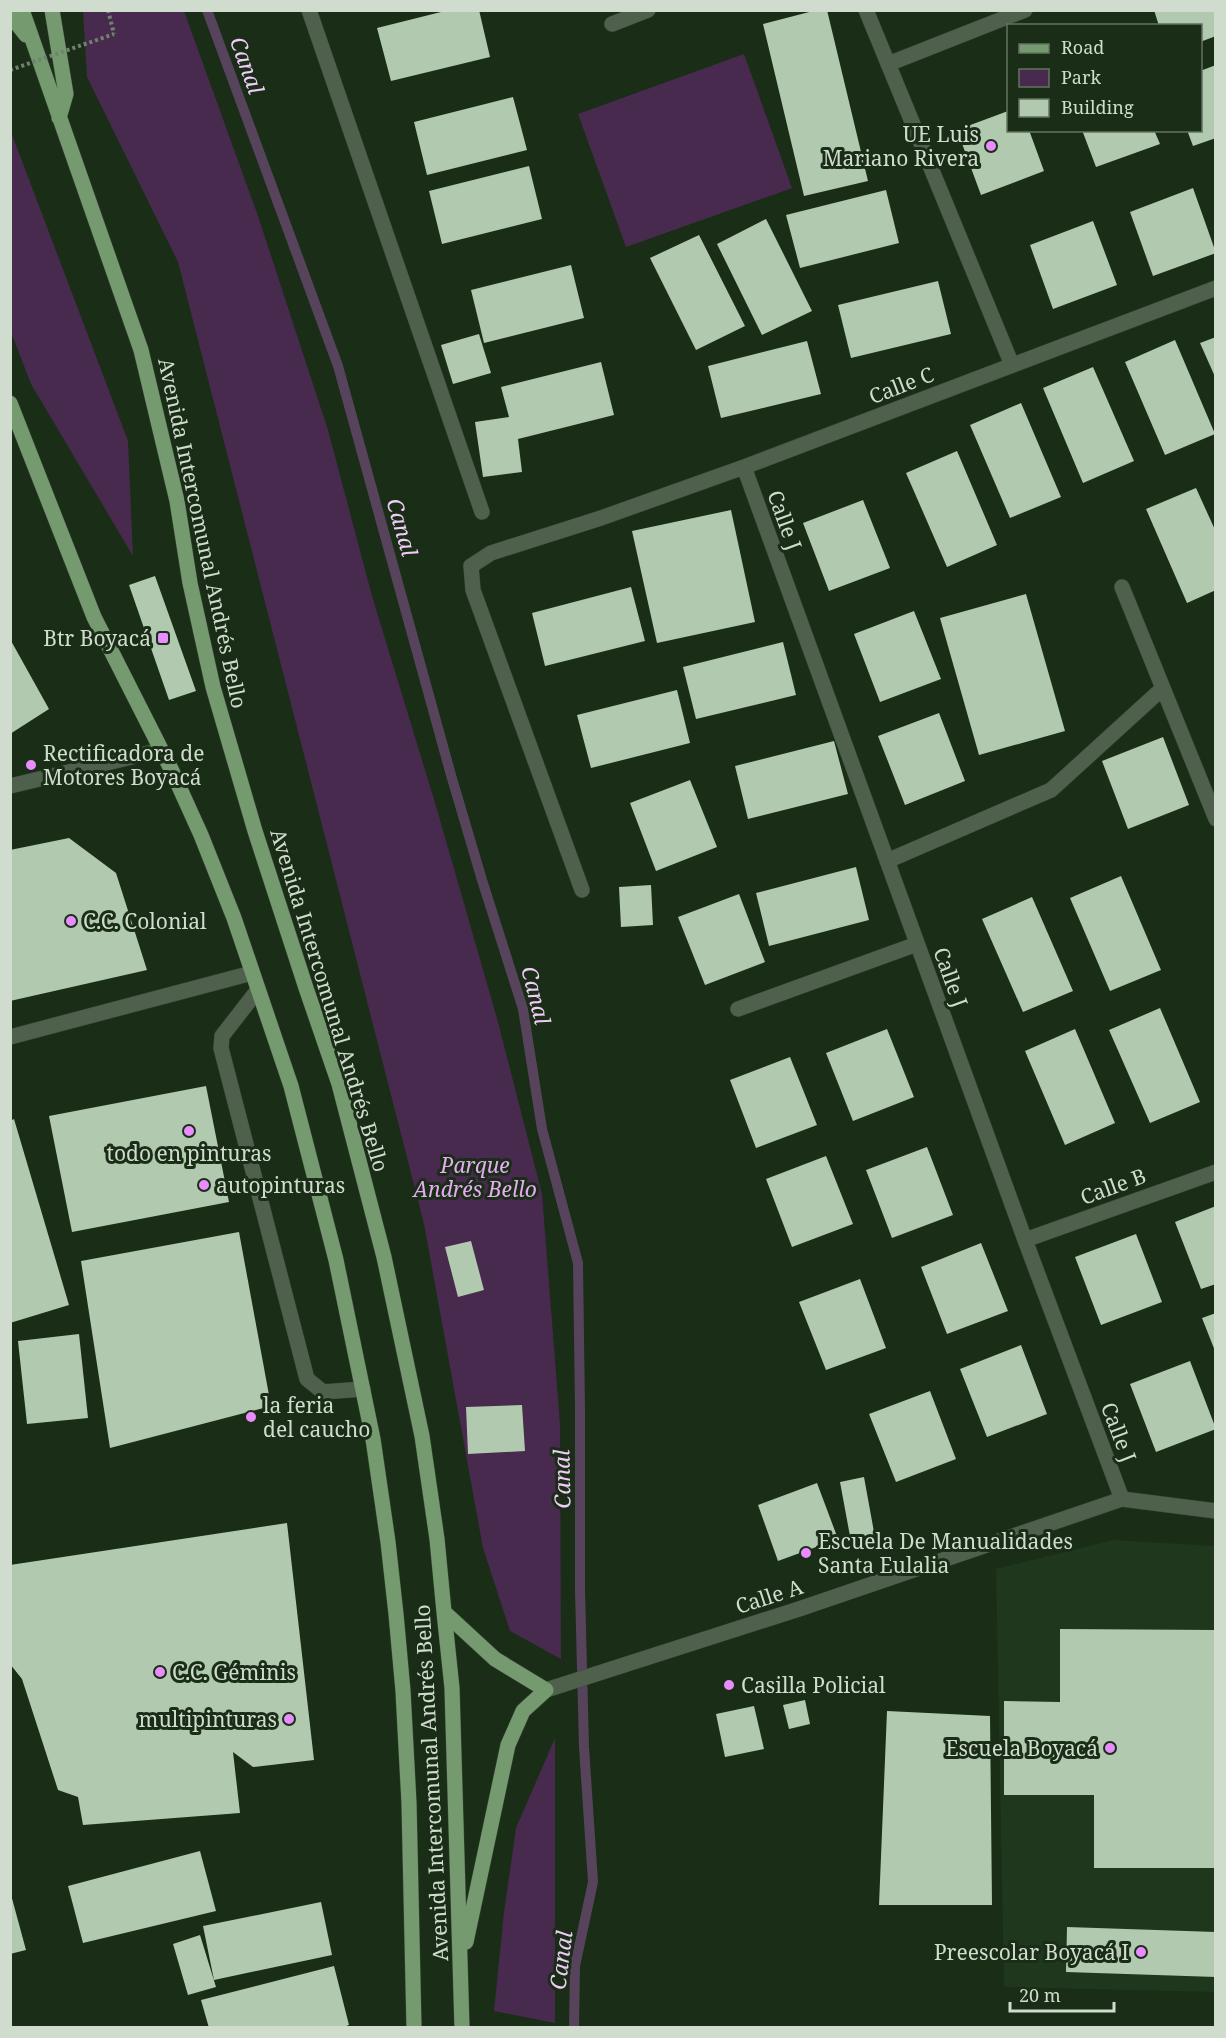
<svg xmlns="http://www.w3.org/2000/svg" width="1226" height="2038" font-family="'Noto Serif',serif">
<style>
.built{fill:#1f371c}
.green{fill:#472a4e}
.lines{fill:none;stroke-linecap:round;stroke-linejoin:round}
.stream{stroke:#58435c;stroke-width:10}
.building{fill:#b1c9ae}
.minor-casing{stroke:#374934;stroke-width:16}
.major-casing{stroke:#374934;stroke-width:16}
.path{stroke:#728270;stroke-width:4;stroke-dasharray:3 3;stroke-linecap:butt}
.minor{stroke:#4f614c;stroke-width:15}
.major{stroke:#759a70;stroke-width:15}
.path-bridge{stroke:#728270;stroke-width:4;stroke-dasharray:3 3;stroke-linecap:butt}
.poi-dot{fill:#e98dfe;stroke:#1a2d17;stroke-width:2}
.labels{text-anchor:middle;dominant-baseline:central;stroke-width:6;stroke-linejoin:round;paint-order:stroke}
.poi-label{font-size:21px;fill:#d0dcce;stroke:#1a2d17;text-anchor:start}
.street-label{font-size:21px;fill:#d0dcce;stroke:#1a2d17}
.park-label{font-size:21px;font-style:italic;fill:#e6abf3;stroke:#1a2d17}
.water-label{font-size:22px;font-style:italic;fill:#f0ccf8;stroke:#1a2d17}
</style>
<rect width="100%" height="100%" fill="#1a2d17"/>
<!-- built -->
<path class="built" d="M1113,1540l102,6v446l-211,-5 -8,-418z"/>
<!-- green -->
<path class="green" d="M83,11h101l74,205 70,214 44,166 64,210 62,216 44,172 18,230 1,235 -51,-28 -27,-83 -59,-324 -246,-962 -91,-185z
M744,54l48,134 -166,59 -48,-133z
M11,132l117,309 5,115 -102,-172 -20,-52z
M555,1738v285l-61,-12 10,-99 12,-84z"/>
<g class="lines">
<!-- stream -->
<path class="stream" d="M207,10l131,356 113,409 31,105 41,129 19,120 36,134 2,145v182l4,157 9,135 -18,84 -1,62"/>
</g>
<!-- building -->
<path class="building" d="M449,10h30l11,47 -99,24 -14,-53z
M817,10h10l41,171 -64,15 -41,-172z
M1154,10h62v26l-16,6v-16h-41z
M1216,65v73l-23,8 -6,-16h13v-59z
M513,97l14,53 -100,25 -13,-53z
M1008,111v19h21l15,41 -63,24 -24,-65z
M1082,130h72l6,14 -64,23z
M529,166l13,53 -100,25 -13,-53z
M1193,188l23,65 -63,23 -23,-64z
M886,190l13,53 -99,25 -14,-53z
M766,219l46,92 -50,24 -45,-91z
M1093,221l24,64 -64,24 -23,-64z
M699,235l46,91 -49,24 -46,-92z
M571,265l13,53 -100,25 -13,-53z
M938,281l13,53 -100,24 -13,-53z
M479,334l12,39 -38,11 -12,-39z
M1216,337v42l-16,-36z
M1175,340l40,94 -50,21 -40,-93z
M807,341l14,53 -100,24 -13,-52z
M601,362l13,53 -96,24 4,33 -39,5 -8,-55 34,-5 -8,-30z
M1093,367l41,94 -51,22 -40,-95z
M1021,403l40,94 -51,21 -40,-93z
M957,451l40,94 -50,22 -41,-94z
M1196,488l20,44v58l-29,13 -41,-94z
M863,500l27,68 -61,23 -26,-68z
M731,510l24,112 -98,21 -25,-112z
M155,576l41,115 -27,9 -40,-115z
M631,587l14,54 -100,25 -13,-53z
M1026,594l39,137 -86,24 -39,-137z
M914,611l27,68 -61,23 -26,-68z
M10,639l39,70 -39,25z
M783,642l13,53 -100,24 -13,-52z
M677,690l13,53 -99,25 -14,-53z
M939,713l26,68 -60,24 -27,-69z
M1163,737l26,68 -61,24 -26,-68z
M834,741l14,53 -100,25 -13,-53z
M690,780l27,67 -61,24 -26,-68z
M69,838l47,35 31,97 -137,31v-151z
M856,867l13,53 -100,26 -13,-53z
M1121,876l40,94 -51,21 -40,-93z
M651,885l2,40 -32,2 -2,-40z
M739,894l26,68 -60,23 -27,-68z
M1032,897l41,94 -50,21 -41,-93z
M1160,1008l40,94 -50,21 -41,-93z
M887,1029l27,68 -61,24 -27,-68z
M1075,1029l40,94 -50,22 -40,-94z
M790,1057l27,68 -61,23 -26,-68z
M206,1086l23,116 -157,30 -23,-116z
M14,1119l55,186 -59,18v-202z
M927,1147l26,68 -61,23 -26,-68z
M826,1156l27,68 -61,23 -26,-68z
M1216,1206v78l-15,5 -26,-67z
M239,1232l32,174 -161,42 -29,-187z
M1136,1234l26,68 -61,23 -26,-68z
M471,1241l13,49 -26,7 -13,-50z
M981,1243l27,68 -61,23 -26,-67z
M860,1279l26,69 -60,22 -27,-68z
M1216,1313v38h-1l-13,-33z
M79,1334l9,84 -61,6 -9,-83z
M1021,1345l26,69 -60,23 -27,-68z
M1190,1361l26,68 -60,23 -26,-68z
M930,1391l26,68 -60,23 -27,-68z
M522,1405l3,46 -57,3 -2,-47z
M864,1477l12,66 -24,4 -12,-65z
M817,1483l21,56 -60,22 -20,-56z
M287,1523l27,237 -61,7 -20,-15 7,61 -157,12 -5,-28 -20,-7 -36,-111 -12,-15v-99z
M1060,1629l156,1v238h-122v-73h-90v-94l56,1z
M805,1700l5,24 -21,5 -6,-24z
M754,1706l10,43 -39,8 -9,-43z
M887,1711l103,5 2,189h-113z
M200,1851l16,60 -133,32 -15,-57z
M10,1891l16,59 -16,4z
M321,1902l11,53 -118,25 -11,-54z
M1067,1927l149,5v45l-150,-5z
M200,1935l16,52 -28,8 -15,-51z
M334,1966l15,59 -9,3h-131l-8,-28z"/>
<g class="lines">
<defs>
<path id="minor" d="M309,10l173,502
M866,10l146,355
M612,24l36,-14
M888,64l137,-54
M744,467l281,773 97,259
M1122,587l94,232
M10,786l151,-36
M887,861l164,-71 112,-102
M582,890l-109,-300 -2,-24 20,-13 110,-35 143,-51 472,-179
M257,991l-35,45 -1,12 86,331 16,13 40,-3
M738,1009l179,-65
M10,1037l242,-64
M1025,1240l191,-68
M546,1690l253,-81 323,-110 94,12"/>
<path id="major" d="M22,10l119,340 36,151 13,82 23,104 42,144 51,157 33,96 45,173 38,179 15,103 7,73 8,76 10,340
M52,10l14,84 -7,24
M10,15l16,20
M10,403l84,214 78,154 29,64 33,83 57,168 45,174 37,179 15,103 8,72 7,77 6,112 5,225
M444,1612l51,47 51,31 -23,21 -15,34 -42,197"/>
</defs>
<!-- minor casing -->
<use href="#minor" class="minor-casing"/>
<!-- major casing -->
<use href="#major" class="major-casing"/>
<!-- path -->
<path class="path" d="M108,10l6,24"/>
<!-- minor -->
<use href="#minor" class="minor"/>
<!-- major -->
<use href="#major" class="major"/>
<!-- path-bridge -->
<path class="path-bridge" d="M10,70l104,-36"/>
</g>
<!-- markers -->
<g class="poi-dot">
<circle cx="991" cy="146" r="6"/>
<rect x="157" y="632" width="12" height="12" rx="3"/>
<circle cx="31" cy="765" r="6"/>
<circle cx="71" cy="921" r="6"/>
<circle cx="189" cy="1131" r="6"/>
<circle cx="204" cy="1185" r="6"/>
<circle cx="251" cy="1417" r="6"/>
<circle cx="806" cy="1553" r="6"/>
<circle cx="160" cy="1672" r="6"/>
<circle cx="729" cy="1685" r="6"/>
<circle cx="289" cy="1719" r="6"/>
<circle cx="1110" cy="1748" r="6"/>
<circle cx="1141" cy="1952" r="6"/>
</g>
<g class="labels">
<!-- poi labels -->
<g class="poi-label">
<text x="979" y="134" text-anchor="end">UE Luis<tspan x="979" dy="24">Mariano Rivera</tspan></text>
<text x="151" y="638" text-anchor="end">Btr Boyacá</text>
<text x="43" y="753">Rectificadora de<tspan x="43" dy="24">Motores Boyacá</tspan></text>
<text x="83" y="921">C.C. Colonial</text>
<text x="189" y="1153" text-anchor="middle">todo en pinturas</text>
<text x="216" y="1185">autopinturas</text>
<text x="263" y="1405">la feria<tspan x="263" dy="24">del caucho</tspan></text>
<text x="818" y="1541">Escuela De Manualidades<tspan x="818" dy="24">Santa Eulalia</tspan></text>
<text x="172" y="1672">C.C. Géminis</text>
<text x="741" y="1685">Casilla Policial</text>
<text x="277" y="1719" text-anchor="end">multipinturas</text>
<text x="1098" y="1748" text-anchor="end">Escuela Boyacá</text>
<text x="1129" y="1952" text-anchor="end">Preescolar Boyacá I</text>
</g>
<!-- street labels -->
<g class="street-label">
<text transform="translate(901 385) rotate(-21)">Calle C</text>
<text transform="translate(785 520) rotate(70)">Calle J</text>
<text transform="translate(203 533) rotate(78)">Avenida Intercomunal Andrés Bello</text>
<text transform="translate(951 977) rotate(70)">Calle J</text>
<text transform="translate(330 1000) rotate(73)">Avenida Intercomunal Andrés Bello</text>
<text transform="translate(1113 1186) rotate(-20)">Calle B</text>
<text transform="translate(1119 1432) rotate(69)">Calle J</text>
<text transform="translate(769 1596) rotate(-18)">Calle A</text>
<text transform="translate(431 1783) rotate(-93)">Avenida Intercomunal Andrés Bello</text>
</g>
<!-- park labels -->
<g class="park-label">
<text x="475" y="1165">Parque<tspan x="475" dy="24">Andrés Bello</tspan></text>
</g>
<!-- water labels -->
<g class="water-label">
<text transform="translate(248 65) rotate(70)">Canal</text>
<text transform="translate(403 527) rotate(74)">Canal</text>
<text transform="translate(537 995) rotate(76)">Canal</text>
<text transform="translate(561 1479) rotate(-91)">Canal</text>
<text transform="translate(560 1960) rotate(-83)">Canal</text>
</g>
</g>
<!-- border -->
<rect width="1226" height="2038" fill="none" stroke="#d0dcce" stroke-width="24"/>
<!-- legend -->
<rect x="1007" y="24" width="195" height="108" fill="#1a2d17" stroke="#637360" stroke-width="1.5"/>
<rect x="1019" y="44" width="30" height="9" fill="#759a70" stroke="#637360" stroke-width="1.5"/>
<text x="1061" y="54" font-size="18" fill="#d0dcce">Road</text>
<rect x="1019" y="69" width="30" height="18" fill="#472a4e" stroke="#637360" stroke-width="1.5"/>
<text x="1061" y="84" font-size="18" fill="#d0dcce">Park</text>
<rect x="1019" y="99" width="30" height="18" fill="#b1c9ae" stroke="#637360" stroke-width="1.5"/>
<text x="1061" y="114" font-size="18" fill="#d0dcce">Building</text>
<!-- scale -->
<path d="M1010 2002v9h104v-9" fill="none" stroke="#d0dcce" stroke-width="3"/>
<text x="1019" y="2002" font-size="18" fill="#d0dcce" stroke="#1a2d17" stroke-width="4.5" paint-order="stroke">20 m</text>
</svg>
